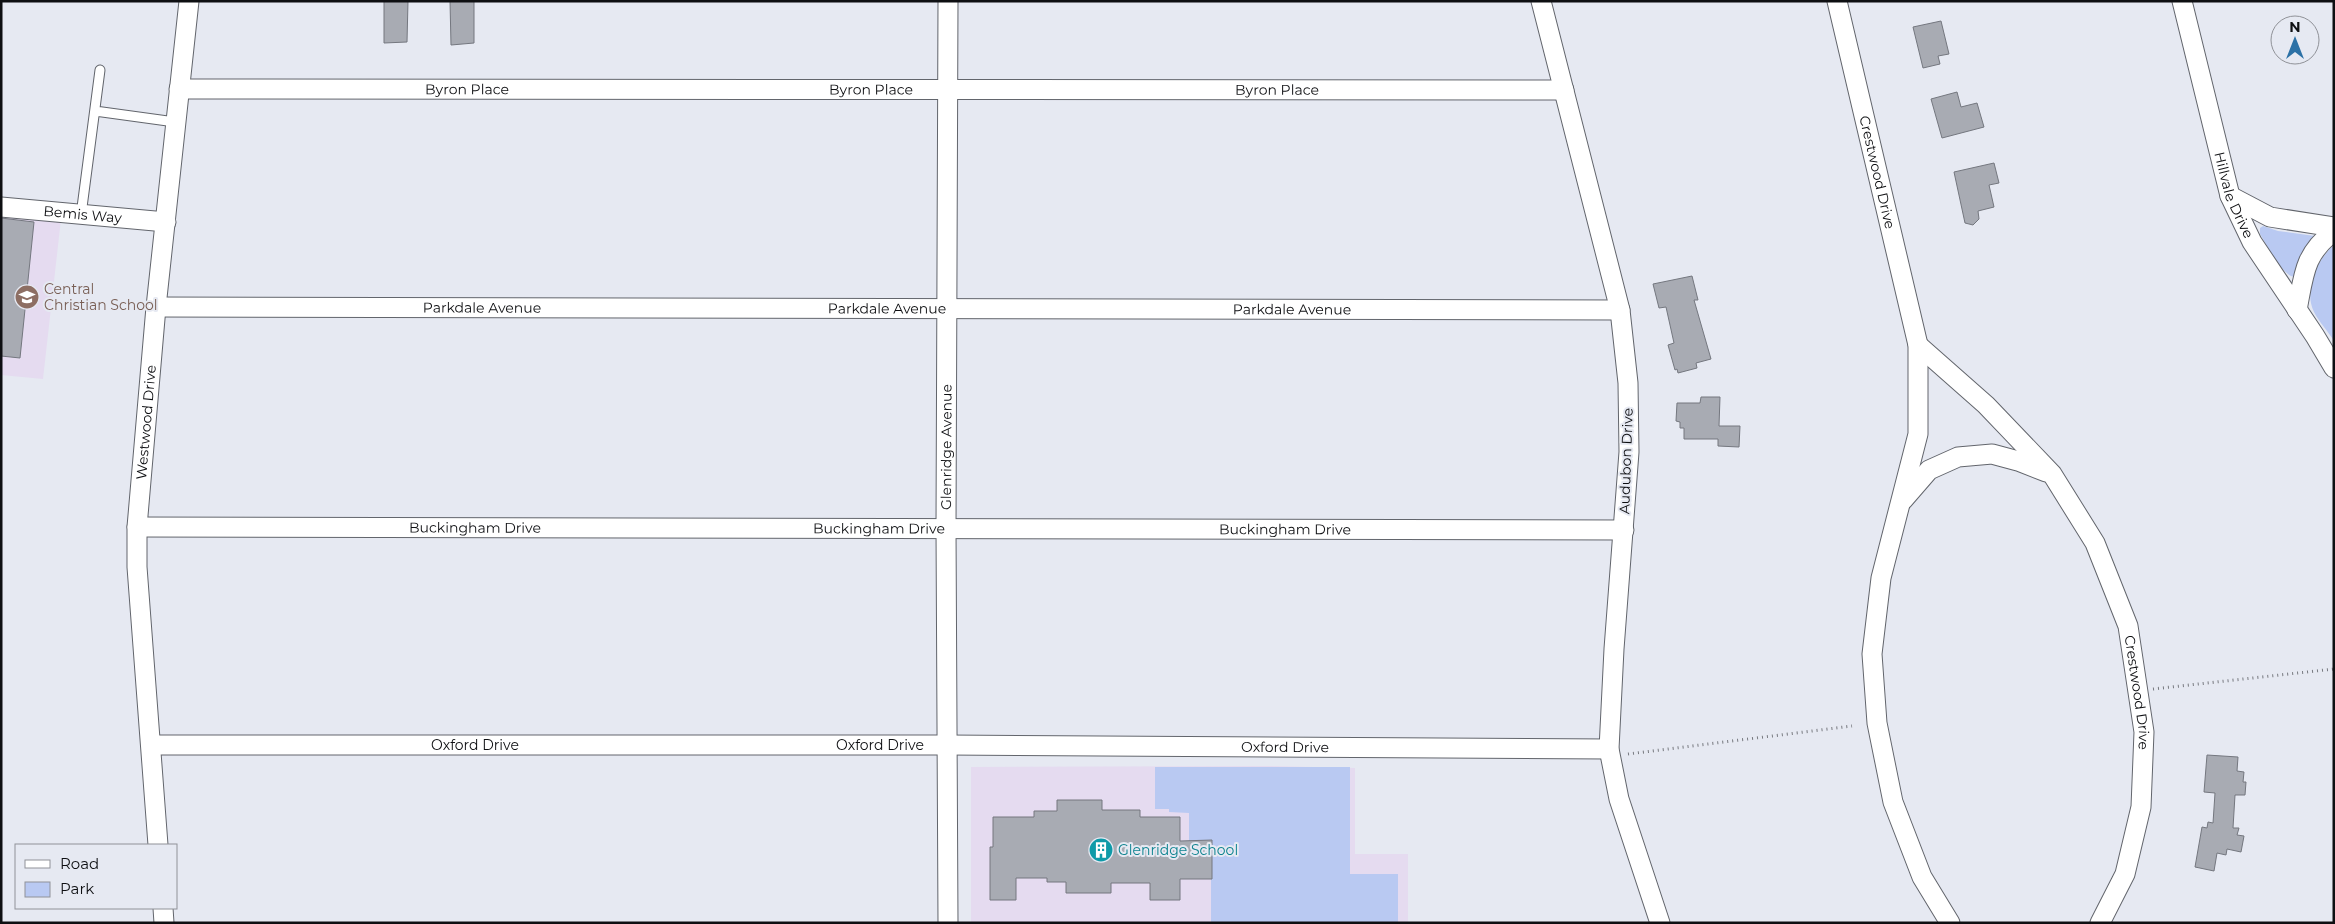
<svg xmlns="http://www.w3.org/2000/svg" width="2335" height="924" font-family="Montserrat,sans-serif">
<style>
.education{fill:#e5dbf0}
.green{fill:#b9c9f2}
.building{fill:#a8abb3;stroke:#74777f}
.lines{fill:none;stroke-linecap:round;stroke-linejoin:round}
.lane-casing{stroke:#62656c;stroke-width:11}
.street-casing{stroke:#62656c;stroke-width:21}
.path{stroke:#77797f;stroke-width:3;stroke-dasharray:1 4;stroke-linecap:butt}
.lane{stroke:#fff;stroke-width:9}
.street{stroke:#fff;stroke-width:19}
.labels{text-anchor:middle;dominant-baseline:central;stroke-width:4;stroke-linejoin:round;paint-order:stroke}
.street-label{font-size:14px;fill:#0e0f12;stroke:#e6e9f2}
.education-label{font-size:14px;fill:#785e54;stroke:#e6e9f2;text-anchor:start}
.culture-label{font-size:14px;fill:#0d838f;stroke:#e6e9f2;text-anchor:start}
</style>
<rect width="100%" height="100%" fill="#e6e9f2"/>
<!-- education -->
<path class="education" d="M1,212l60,7 -18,160 -42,-4z
M1271,766l84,2v86h53v69h-437v-156z"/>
<!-- green -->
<path class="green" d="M2263,226l15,5 37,5 -20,41c-11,1 -29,-33 -35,-43v-6z
M2334,245v96c-6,-10 -15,-19 -20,-29 -11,-23 3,-52 20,-67z
M1155,767h195v107h48v49h-187v-83l-22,1v-28l-20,-1v-3h-14z"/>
<!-- building -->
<path class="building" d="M384,1h24l-1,41 -23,1z
M450,1h24v42l-23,2z
M1941,21l8,33 -11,2 2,8 -17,4 -10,-41z
M1957,92l4,15 16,-4 7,24 -42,11 -11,-39z
M1994,163l5,20 -10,2 5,22 -16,4 1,8 -6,6 -8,-2 -11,-51z
M1,218l33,4 -14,136 -19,-2z
M1692,276l6,24h-4l17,59 -15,4 1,5 -19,5 -1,-4 -2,1 -7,-25 6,-2 -8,-36 -7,1 -6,-24z
M1701,397h19l-1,29h21l-1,21 -21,-1v-7h-34v-11h-4v-6l-4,-1 1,-18h23z
M2207,755l31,2 -1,14 7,1 -1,10h3l-1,13h-10l-2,33h6l-2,7 7,1 -3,16 -14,-3 -1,6 -9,-2 -3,18 -19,-4 7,-40 5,1 1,-6 5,1 2,-30 -11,-1z
M1057,800h45v10h38v7h40v24l32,-1v39h-32v21h-30v-17h-39v10h-45v-11h-19v-4h-31v22h-26v-53h3v-30h41v-6h23z"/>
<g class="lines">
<defs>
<path id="lane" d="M95,111l80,11
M81,215l19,-145"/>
<g id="street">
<path d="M1541,1l79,309 8,73 1,69 -15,197 -5,100 10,50 41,124"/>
<path id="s1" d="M1837,1l81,344v89l-37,144 -9,76 5,69 16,79 29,75 28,46"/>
<path id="s2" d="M2182,1l48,195 22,46 63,94 19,32"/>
<path id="s3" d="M179,89l1385,1"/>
<path d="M2230,196l40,21 64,10"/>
<path id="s4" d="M1,207l165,15"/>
<path id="s5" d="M156,307l1464,3"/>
<path d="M2297,310c7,-36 7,-56 37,-79"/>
<path id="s6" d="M1918,345l68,60 66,69 43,69 33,83 16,106 -3,75 -16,67 -25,49"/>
<path d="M1903,500l26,-30 29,-13 34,-3 26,7 28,11"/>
<path id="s7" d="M137,527l1487,3"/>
<path id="s8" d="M151,745h796l662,4"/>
<path id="s9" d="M158,845l-21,-278v-40l19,-220 33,-306"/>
<path d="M163,908l1,15"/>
<path id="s10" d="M948,923l-2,-395 2,-527"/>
</g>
</defs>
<!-- lane casing -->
<use href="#lane" class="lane-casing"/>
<!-- street casing -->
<use href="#street" class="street-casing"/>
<!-- path -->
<path class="path" d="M2153,689l181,-20
M1628,754l224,-28"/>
<!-- lane -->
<use href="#lane" class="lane"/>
<!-- street -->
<use href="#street" class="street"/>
</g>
<!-- icons -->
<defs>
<symbol id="school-disc" viewBox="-11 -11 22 22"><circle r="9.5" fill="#8d6e63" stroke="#e6e9f2"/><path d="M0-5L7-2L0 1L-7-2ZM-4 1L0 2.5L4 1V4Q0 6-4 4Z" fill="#fff"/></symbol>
<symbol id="building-disc" viewBox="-11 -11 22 22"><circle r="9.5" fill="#0f9aa8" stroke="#e6e9f2"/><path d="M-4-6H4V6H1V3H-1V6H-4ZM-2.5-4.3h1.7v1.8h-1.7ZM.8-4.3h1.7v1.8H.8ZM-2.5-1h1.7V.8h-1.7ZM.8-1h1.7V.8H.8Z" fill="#fff"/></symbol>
</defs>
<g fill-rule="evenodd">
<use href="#school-disc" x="13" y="283" width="28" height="28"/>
<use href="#building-disc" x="1087" y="836" width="28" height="28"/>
</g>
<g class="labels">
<!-- street labels -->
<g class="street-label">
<text stroke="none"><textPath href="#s3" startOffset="288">Byron Place</textPath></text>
<text stroke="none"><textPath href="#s3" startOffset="692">Byron Place</textPath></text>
<text stroke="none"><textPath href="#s3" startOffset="1098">Byron Place</textPath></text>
<text stroke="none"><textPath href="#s1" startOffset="176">Crestwood Drive</textPath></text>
<text stroke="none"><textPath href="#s2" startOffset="201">Hillvale Drive</textPath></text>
<text stroke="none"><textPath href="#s4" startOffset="82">Bemis Way</textPath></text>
<text stroke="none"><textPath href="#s5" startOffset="326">Parkdale Avenue</textPath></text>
<text stroke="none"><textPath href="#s5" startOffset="731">Parkdale Avenue</textPath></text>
<text stroke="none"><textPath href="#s5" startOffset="1136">Parkdale Avenue</textPath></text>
<text stroke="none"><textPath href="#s9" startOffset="424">Westwood Drive</textPath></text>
<text stroke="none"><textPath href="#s10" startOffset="476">Glenridge Avenue</textPath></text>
<text transform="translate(1626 461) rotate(-88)">Audubon Drive</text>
<text stroke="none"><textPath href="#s7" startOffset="338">Buckingham Drive</textPath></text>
<text stroke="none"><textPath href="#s7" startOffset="742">Buckingham Drive</textPath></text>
<text stroke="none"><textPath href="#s7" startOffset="1148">Buckingham Drive</textPath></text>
<text stroke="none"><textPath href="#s6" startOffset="424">Crestwood Drive</textPath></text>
<text stroke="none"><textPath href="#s8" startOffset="324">Oxford Drive</textPath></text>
<text stroke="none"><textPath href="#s8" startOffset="729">Oxford Drive</textPath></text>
<text stroke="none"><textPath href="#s8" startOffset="1134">Oxford Drive</textPath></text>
</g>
<!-- education labels -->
<g class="education-label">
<text x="44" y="289">Central<tspan x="44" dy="16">Christian School</tspan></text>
</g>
<!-- culture labels -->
<g class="culture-label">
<text x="1118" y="850">Glenridge School</text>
</g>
</g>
<!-- border -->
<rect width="2335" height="924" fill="none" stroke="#0e0f12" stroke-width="5"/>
<!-- legend -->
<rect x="15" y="844" width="162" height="65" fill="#e6e9f2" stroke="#909298"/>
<rect x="25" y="860" width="25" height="8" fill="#ffffff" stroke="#909298"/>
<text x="60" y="869" font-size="15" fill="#0e0f12">Road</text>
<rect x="25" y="882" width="25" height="15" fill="#b9c9f2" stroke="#909298"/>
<text x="60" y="894" font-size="15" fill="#0e0f12">Park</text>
<!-- north arrow -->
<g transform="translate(2295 40)"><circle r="24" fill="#e6e9f2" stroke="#909298"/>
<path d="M0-4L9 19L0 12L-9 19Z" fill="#2c71a6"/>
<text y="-8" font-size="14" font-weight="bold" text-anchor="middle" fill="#0e0f12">N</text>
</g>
</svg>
